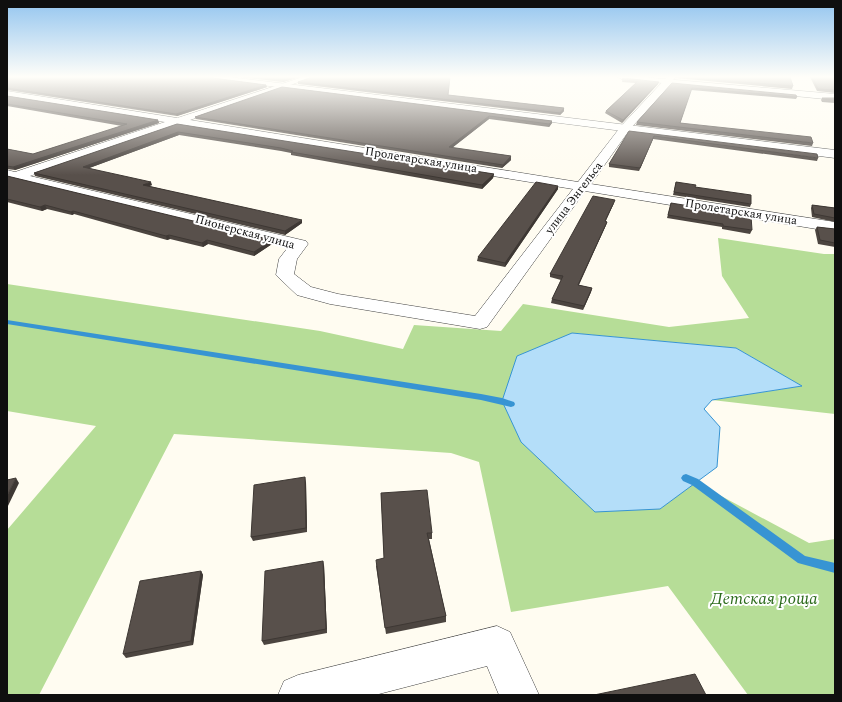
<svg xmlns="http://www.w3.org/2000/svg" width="842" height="702" font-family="Spectral,serif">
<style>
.forest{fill:#b6dd97}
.water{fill:#b4def9;stroke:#3794d3}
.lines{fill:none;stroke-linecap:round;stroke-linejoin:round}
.stream{fill:#3794d3;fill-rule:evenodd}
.minor-casing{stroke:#424242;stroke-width:1}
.tertiary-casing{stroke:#424242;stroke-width:1}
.minor{fill:#fff;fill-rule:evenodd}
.tertiary{fill:#fff;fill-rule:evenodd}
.wall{fill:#4c4540}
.shaded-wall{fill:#3e3834}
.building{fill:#58504b;stroke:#3e3834}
.labels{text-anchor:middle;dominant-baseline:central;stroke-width:4;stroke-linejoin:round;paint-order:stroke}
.far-street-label{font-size:12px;fill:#0f0f0f;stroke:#fff}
.near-park-label{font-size:17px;font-style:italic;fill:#2c6b1c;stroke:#fff}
</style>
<rect width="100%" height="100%" fill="#fffcf1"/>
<!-- forest -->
<path class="forest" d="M718,238l106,16h11v160l-123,-14 89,-14 -65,-38 -164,-15 88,176 35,-27 114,61 26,-4v156h-87l-80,-109 -157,26 -32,-150 -28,-9 -277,-19 -135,261h-32v-165l89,-104 -89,-15v-127l313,47 83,18 11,-24 87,6 22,-27 146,23 80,-9 -27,-42z"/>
<!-- water -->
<path class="water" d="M572,333l164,15 66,38 -90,14 -8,9 16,18 -3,40 -57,42 -65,3 -74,-70 -19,-41 15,-45z"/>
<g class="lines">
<!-- stream -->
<path class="stream" d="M7,320l474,74 21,4 12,4 1,2 -1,2 -3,1 -30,-7 -474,-76z
M686,474l12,5 107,77 30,7v10l-37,-10 -106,-78 -9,-4 -2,-3 2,-3z"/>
<defs>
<path id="minor" d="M303,77h10l-123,43 388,62 44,-57 45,-48h8l-4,7 -41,45 -39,55 244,38v10l-250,-41 -98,136 -7,2 -150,-25 -33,-9 -21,-20 3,-16 10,-13 -282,-68v-8l8,2 150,-50 -158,-25v-6l170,27zM178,125l395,64 -98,127 -137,-22 -27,-7 -17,-13 3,-15 11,-15 -2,-3 -276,-65z
M497,626l13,6 29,63h-40l-12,-29 -112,29h-97l6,-14 14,-6z"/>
<path id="tertiary" d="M210,77h19l606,73v8l-621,-79z
M618,77h24l193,17v6l-213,-21z"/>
</defs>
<!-- minor casing -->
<use href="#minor" class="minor-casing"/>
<!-- tertiary casing -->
<use href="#tertiary" class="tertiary-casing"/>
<!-- minor -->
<use href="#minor" class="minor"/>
<!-- tertiary -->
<use href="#tertiary" class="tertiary"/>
</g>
<!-- wall -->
<path class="wall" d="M7,77l206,1 53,7 1,2 -90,29 -170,-26z
M238,77h62l-17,5z
M675,77h115l3,9 -1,3 -116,-11z
M810,77h25v16l-18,-2z
M623,78l35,6 -36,39 -17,-10 1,-2 30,-28 -14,-1z
M298,82l150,13 116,13v3l-4,4 -262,-31z
M672,83l125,14 -1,2 -105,-9 -11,33 133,20 -1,3 -176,-21 1,-3z
M282,87l270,34v2l-3,4 -60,-8 -37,29 59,8v4l-9,8 -306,-49 -1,-2z
M7,96l151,24 1,3 -144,47 -8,-1v-20l26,5 89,-28 -115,-20z
M822,98h13v5l-13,-1 -1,-2z
M177,124l317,50 -1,4 -11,11 -191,-34v-2l-10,-2 -102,-16 -90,33 63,17 -3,1 153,37 -17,12 -250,-59 -1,-3z
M629,131l189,27 -1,3 -164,-22 -14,32 -30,-4v-3z
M7,176l265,64v4l-18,12 -46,-12 -5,3 -33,-8 -3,1 -93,-26 -2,1 -25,-6 -5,2 -35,-9z
M676,182l19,5 56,17 -1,3 -77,-12z
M558,186v3l-53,78 -28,-6 1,-4z
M614,203l-9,18 2,1 -1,3 -27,60 13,3 -1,4 -8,18 -32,-7 1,-4 9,-19 -11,-3v-3z
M671,203l81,27 -2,4 -28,-5v-2l-55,-9z
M812,205l23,3v14l-23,-5 -1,-9z
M817,227l18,2v18l-17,-3 -3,-14z
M306,482l1,50 -54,9 -2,-4z
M381,493l51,40v6h-3l17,77v6l-60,12 -10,-68 8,-8z
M324,565l3,68 -63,12 -2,-4z
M201,571l2,4 -10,70 -67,13 -3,-4z"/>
<!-- shaded-wall -->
<path class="shaded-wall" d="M293,77h7l-17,5v-2z
M659,82l-1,2 -36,39 1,-3z
M266,85l1,2 -90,29 -1,-2z
M564,108v3l-4,4v-2z
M489,116v3l-40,31v-3z
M158,120l1,3 -144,47 -2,-3z
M552,121v2l-3,4v-3z
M178,132l1,3 -95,35 -1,-3z
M654,136l-1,3 -14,32 1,-3z
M511,156v4l-9,8 1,-3z
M494,174l-1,4 -11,11v-4z
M151,182l1,3 -8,3 -1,-3z
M558,186v3l-53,78v-4z
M615,200l-1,3 -10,22 1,-4z
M45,205l2,4 -5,2 -2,-4z
M73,211l1,3 -2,1 -1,-3z
M302,220v3l-17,12v-4z
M607,222l-1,3 -29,63 1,-3z
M169,235l1,4 -3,1 -1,-4z
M207,240l1,4 -5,3 -1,-4z
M272,240v4l-18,12v-4z
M592,288l-1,4 -8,18 1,-4z
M305,477l1,5 1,50 -1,-4z
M16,478l3,5 -12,25v-12z
M323,561l1,4 3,68 -1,-4z
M201,571l2,4 -10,70 -2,-4z"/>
<!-- building -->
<path class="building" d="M7,77h203l3,1 53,7 -90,29 -169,-26z
M255,77h38l-10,3z
M312,77h138l-2,18 116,13 -4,5 -262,-31z
M679,77h111l3,9z
M812,77h23v13l-17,-1z
M623,78l36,4 -36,38 -17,-9 32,-30 -16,-1z
M672,83l124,12 1,2 -105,-9 -12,35 131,14 2,6 -176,-21z
M282,87l270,34 -3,3 -60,-8 -40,31 62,9 -8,9 -308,-48z
M7,96l151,24 -145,47 -6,-1v-17l26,5 94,-30 -120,-20z
M822,98h13v2l-12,-1z
M177,124l317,50 -12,11 -191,-33 2,-1 -12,-3 -103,-16 -95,35 68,15 -8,3 159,35 -17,11 -251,-58z
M629,131l188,23 1,4 -164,-22 -14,32 -31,-4z
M7,176l265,64 -18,12 -47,-12 -5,3 -33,-8 -3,1 -93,-25 -2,1 -26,-7 -5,2 -33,-8z
M536,182l22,4 -53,77 -27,-6z
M676,182l20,3 -1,2 56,8v9l-77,-12z
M593,196l22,4 -10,21 2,1 -29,63 14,3 -8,18 -32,-7 11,-23 -13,-2z
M671,203l80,13 1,14 -29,-4v-2l-55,-9z
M812,205l23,3v10l-21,-4z
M817,227l18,2v14l-15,-3z
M305,477l1,51 -55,9 3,-52z
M16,478l-9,18v-16z
M427,490l5,43h-5l19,83 -61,12 -9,-68 8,-2 -3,-65z
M323,561l3,68 -64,12 3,-70z
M201,571l-10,70 -68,13 17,-73z
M695,674l11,21h-112z"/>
<!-- sky -->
<linearGradient id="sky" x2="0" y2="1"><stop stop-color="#93c5ef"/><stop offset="0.44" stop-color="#fffef9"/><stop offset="1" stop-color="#fffef9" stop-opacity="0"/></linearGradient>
<rect width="842" height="175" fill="url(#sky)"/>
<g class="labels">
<!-- far-street labels -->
<g class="far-street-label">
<text transform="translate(421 160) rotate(9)">Пролетарская улица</text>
<text transform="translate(574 198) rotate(-53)">улица Энгельса</text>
<text transform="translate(741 212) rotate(9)">Пролетарская улица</text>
<text transform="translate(245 232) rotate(15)">Пионерская улица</text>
</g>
<!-- near-park labels -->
<g class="near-park-label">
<text x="764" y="599">Детская роща</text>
</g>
</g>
<!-- border -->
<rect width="842" height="702" fill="none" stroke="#0f0f0f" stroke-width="16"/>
</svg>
